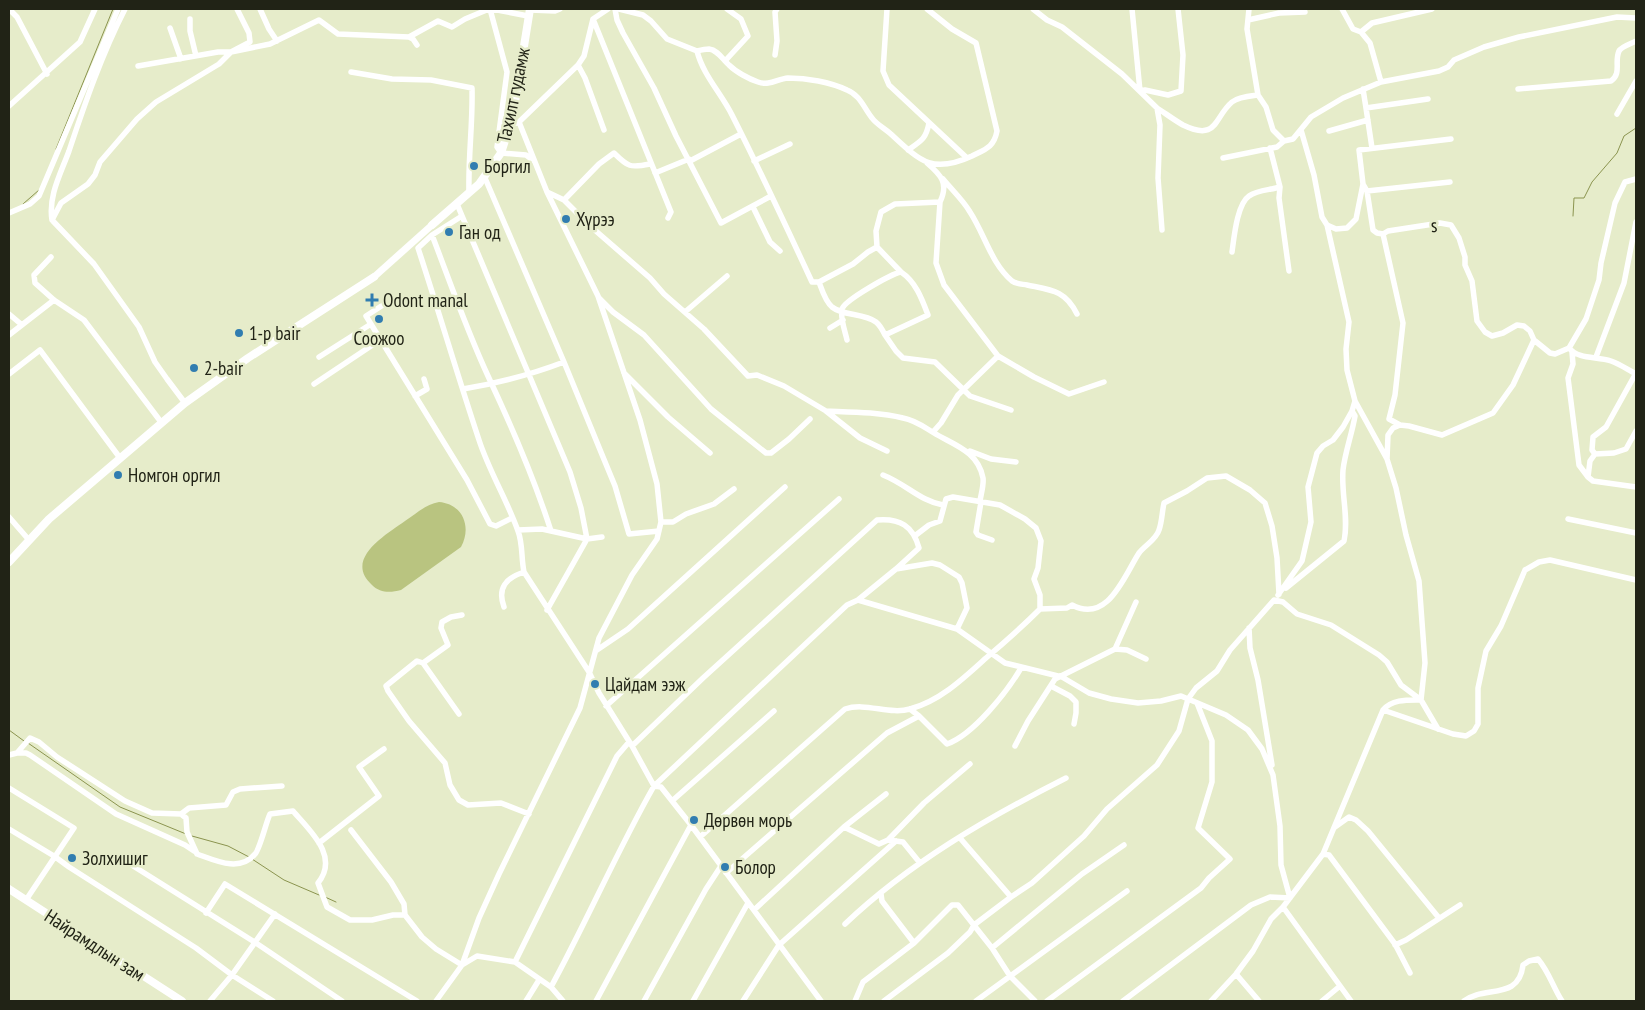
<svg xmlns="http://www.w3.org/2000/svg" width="1645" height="1010" font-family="'PT Sans Narrow',sans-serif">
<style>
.green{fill:#b9c480}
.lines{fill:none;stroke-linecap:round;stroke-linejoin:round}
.stream{stroke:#8b944f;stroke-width:1}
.minor{stroke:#fff;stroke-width:5.5}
.tertiary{stroke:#fff;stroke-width:7}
.secondary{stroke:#fff;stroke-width:8}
.poi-dot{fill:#317db0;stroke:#e6ecca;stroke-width:2}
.labels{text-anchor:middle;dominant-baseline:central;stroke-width:5;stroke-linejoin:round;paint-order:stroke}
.street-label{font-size:19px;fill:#212316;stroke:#e6ecca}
.poi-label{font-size:19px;fill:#212316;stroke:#e6ecca;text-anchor:start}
</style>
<rect width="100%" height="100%" fill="#e6ecca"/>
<!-- green -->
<path class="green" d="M439,502c24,2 33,25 22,45l-60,43c-11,3 -21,3 -29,-5 -29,-26 15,-51 33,-64 11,-7 21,-17 34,-19z"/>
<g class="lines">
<!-- stream -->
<path class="stream" d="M56,149l57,-140
M23,204l16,-14
M1573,216l1,-18h10l8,-16 25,-29 7,-17 12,-8
M9,730l15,11
M28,743l92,64 66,27
M192,836l36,10 21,11
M252,859l32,21 35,15
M325,897l11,5"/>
<!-- minor -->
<path class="minor" d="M9,9l8,8 30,57
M260,9l9,20 8,12
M490,9l17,63 -10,75 4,6 25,2 8,6
M492,9l36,7
M615,9l2,11 6,13 31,55 22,48 45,87 50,-27
M619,9l24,6 8,6 16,18 30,12c6,24 24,42 35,64 28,55 54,111 80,167h7c3,8 6,19 13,25 11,9 32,6 44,15 4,3 7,9 9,13l43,-20c-6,-16 -12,-33 -27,-43 -10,2 -56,28 -59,37 -2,9 3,22 5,31
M887,9l-4,62 6,14 78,73
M1033,9l14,11 15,7 60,47 35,34 3,17 -2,53 4,52
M1132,9l8,82 5,-1 23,5 13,-4 2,-36 -5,-46
M1249,9l-2,20 11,66 8,12 7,23 11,11 9,-2 18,-22 32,-19 38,-16 58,-11 9,-4 6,-7 30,-13 35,-10 98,-20 19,1
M1342,9l11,20 8,3
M530,10l25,1 5,-2
M190,19v12l6,25
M593,19l78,193 -3,6
M1248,20l31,-7 26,-1
M170,28l11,31
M409,37l4,2 4,6
M697,51c4,-1 8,-2 12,-2 9,1 14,11 20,16 7,7 20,14 29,17 12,4 19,-3 30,-4 19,0 42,4 59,12 13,5 17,18 25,28 5,7 14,11 20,17 29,27 41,39 80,21 14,-7 22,-9 25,-25l-21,-88 -24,-14 -25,-20
M775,55l2,-14 -2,-29 2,-3
M725,61l23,-25 -7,-17 -14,-10
M578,65l7,13 19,52
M138,66l80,-14h13l19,-10 -1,-9 -12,-24
M351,72l41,7 39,1 41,8c1,35 -4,69 -3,104
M1381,82l-11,-39 -9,-11 11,-9 60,-14
M1363,89l3,19 62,-9
M1518,89l93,-8c11,-8 3,-19 8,-30 3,-5 12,-7 17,-10
M9,106l71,-64 15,-33
M1157,108c8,5 17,12 26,17 35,17 31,-8 49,-23 6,-5 18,-6 26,-7
M1366,108l6,40
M1617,114l19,-33
M510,125l9,-3 59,-57 6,-9 9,-37 15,-10
M1301,130l13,45 8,42 5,8 9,4 11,-1 9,-9 7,-35 -4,-34 92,-11
M1329,131l39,-11
M1270,148l10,39 -1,11 10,73
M908,150c13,-9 18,-11 21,-27
M1223,158l54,-11 7,-6
M690,161l51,-27
M754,161l36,-17
M927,163c14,12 22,20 13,39l-4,61 8,22 54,71
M655,173l34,-14
M485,178l79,184 39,95 12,29 14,48 30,-3
M943,179c9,11 20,21 27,33 15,23 21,51 42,69 4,3 10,3 15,4 24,5 38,5 50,29
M1636,179l-11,3 -10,21 -14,60 -2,17 -13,39 -17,29c10,12 28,8 42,13 9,3 17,9 25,13
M1363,184l4,7 6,39 4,3 6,1 20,89 -8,72 -6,24 11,6
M1367,191l83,-9
M547,192l17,8 25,25 61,53 14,16 40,35 44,47 9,-1 27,11 42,25 34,27 27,13
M564,200l35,-36 15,-11c14,14 16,15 36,11
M457,204l113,268 11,36 6,31 -40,71
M753,207l17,35 10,9
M9,213l21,-9 9,-8 79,-187
M462,216l-30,19 -14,13c21,64 40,129 61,192 10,31 28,60 39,91 5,13 3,27 6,41l65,100 10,21 33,53 22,40 7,1 30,38 130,176
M52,220c-4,-24 9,-47 17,-69 16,-48 33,-97 56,-142
M1383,234l5,-3 52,-8 11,2 8,13 6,19v8l7,16 5,40 8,11 7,4 11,-3 14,-8 7,1 6,5 4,9 16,13 5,1 14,-6
M432,235c18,47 35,96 56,141 24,51 46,102 63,155
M877,247l-1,-16 5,-19 14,-8 45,-2
M1232,252c2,-14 5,-48 17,-56 8,-6 21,-6 31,-9
M51,257l-17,18 1,8 19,17 30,20 77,102
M819,282l34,-18 15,-12 9,-5 24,25
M599,298l14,14 31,23 67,74 55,44h5l18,-14 21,-20
M383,305l-17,11 101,164 23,44 6,2 16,-8
M685,312l42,-36
M9,314l13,11
M830,328l13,-8
M9,335l45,-35
M885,335l11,16 7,7 32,4 35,34 41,14
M1572,352l1,12 -5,14 11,87 9,12 5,4 43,6
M319,357l52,-33
M1596,357l28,-74 12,-61
M624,373l44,44 42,36
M9,374l31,-24 80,108
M314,384l66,-44
M463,389c36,-6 67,-14 101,-27
M415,396l12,-7 -3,-10
M185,403l-18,-24 -12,-17 -16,-35 -45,-63 -42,-44 9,-17 27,-19 7,-9 5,-13 37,-43 19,-17 63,-38 12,-12 39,-8 49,-24 19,14 71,3 29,-16 14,6 13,-8 24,-10
M826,411c25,1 52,1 77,7 12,2 21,9 31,15 20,12 44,18 49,45 1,7 -2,16 -3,23
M933,432l8,-9 17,-28 40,-39 36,21 35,17 35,-12
M970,451l21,8 25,3
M1595,454l-3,-4 1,-13 13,-10 30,-54
M1387,459l1,-24 5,-7 7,-3 9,1 33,9 51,-22 20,-28 21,-45
M883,475c23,9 37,26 60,30
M1588,477l2,-16 5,-7 19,-1 12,-4 10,-18
M981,502l-5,30 2,3 14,5
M9,517l20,23
M1568,519l68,14
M661,522h12l13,-8 28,-10 20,-15
M518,530l24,-1 45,10 15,-2
M916,535l13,-10 11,-4 6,-22 7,-2 47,8 25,14 11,9 5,13 -3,27 -4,11 6,16v14
M1286,588l58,-47c5,-23 -3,-47 -1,-71 2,-18 9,-36 12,-54l-3,-5
M1278,595l24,-34 9,-39 -3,-35 9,-34 6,-7 10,-6 10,-13 9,-16 3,-10
M858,600l38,-31 36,-6 8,2 19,12 3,6 5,25 -10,21
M504,607c-7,-19 2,-29 20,-35
M1249,628l1,20 8,32 14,85
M1115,649l21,-47
M597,650l31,-21 157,-142
M423,663l25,-18 -7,-17 1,-6 9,-5 11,-2
M1051,686l19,10 6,6v11l-2,11
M606,706l233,-207
M910,709l9,7 28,28c26,-9 60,-52 74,-76
M1383,710l70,24 13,2 8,-5 4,-7v-36l8,-37 15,-25 24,-56 14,-8 11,-2 86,20
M459,714l-36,-51 -6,-2 -31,25 2,5 21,30 36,42 5,22 9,15 9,5 33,-2 28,11
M632,746l71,-68 174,-158c23,-2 36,6 42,28l-23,21
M1015,746l13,-25 27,-42 60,-30 12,1 19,9
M17,753h9l4,2 86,59 69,31 9,6
M9,755l8,-2 13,-15 9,4 18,15 68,44 27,12 29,1 5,4 1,14 10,22c17,6 43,19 58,0 5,-5 11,-32 15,-40l23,-3c16,19 47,45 25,72l9,24 23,13h22l21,-5h12
M9,788l65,40 -48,72
M672,801l102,-90
M181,814l8,-6 37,-3 7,-13 7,-3 42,-3
M844,827l35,17 9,-4 15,2 17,21
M1335,827l14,-10 7,3 12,11 71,87
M9,829l45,27 15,11 127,81 36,27 41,26
M351,830l40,52 13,22 1,11 17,22 14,12 26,16
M700,837l145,-128c21,-7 44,6 65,0 30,-8 54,-31 76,-51 19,-16 37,-32 54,-49l27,-1 5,-3c36,19 52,-29 67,-52 6,-8 17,-13 20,-23 3,-8 3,-18 5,-27l23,-12 20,-13 19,-2 24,14 15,13 7,23 5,32 2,36
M888,840l36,-37 46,-39
M319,843l60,-47 -20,-29 25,-18
M1323,854l6,1 66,89 15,29
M122,859l134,84 86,58
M726,873l146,-127 15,-13 32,-17
M881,894l1,7 32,42
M1011,897l21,-14 52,-47 23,-27 50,-44 22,-34 9,-32 8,-11 21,-17 13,-21 44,-50 9,2 14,12 34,11 48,30 8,7 14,23 20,15 4,-37 -6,-82 -13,-46 -10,-47 -9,-29 -32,-58 -8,-31 -1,-21 3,-27 -22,-97
M1283,907l68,94
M754,910l90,-83 42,-33
M206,913l19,-29 192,117
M845,924c64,-61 142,-106 221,-146
M1395,945l11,-5 54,-35
M992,948l90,-74 42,-29
M515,962l102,-206 12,-14
M462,965l15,-9 38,6 36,25 12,14
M1236,974l23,27
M551,987c36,-66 66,-136 103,-201l193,-181 11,-5 99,29 48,34 57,14 27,16 22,6 27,4 23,-2 20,-5 45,19 22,15 14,19 11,26 7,51 1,39 9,33 -20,-1 -19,8 -128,96
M210,1001l22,-26 43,-61
M436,1001l26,-36 17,-47 20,-44 81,-166 19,-70 33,-63 25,-36 4,-17 -4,-38 -17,-64 -42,-124 -51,-104 -28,-70
M526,1001l13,-21
M596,1001l95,-176
M644,1001l62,-112 15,-23
M693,1001l55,-98
M743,1001l36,-56 117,-104
M855,1001l8,-19 51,-39 38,-38h6l34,43 18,28 25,25
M884,1001l64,-48 22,-21 4,-7 37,-28 -51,-59
M976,1001l151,-110
M1047,1001l154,-113 8,-10 21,-19 -32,-31 14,-46v-41l-15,-38
M1211,1001l25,-27 17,-23 18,-32 12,-12 40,-53 60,-144c9,-11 25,-10 38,-10l17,29
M1322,1001l18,-15
M1464,1001c20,-16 55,0 59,-36l6,-4 9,-2c11,13 15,28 24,42"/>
<!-- tertiary -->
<path class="tertiary" d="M374,277l58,-52"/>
<!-- secondary -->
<path class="secondary" d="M432,225l47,-41 22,-31 9,-28 5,-23 15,-93
M9,562l40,-43 136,-116 63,-45 126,-81
M9,889l173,112"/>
</g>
<!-- markers -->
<g class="poi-dot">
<circle cx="474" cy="166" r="5"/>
<circle cx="566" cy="219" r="5"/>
<circle cx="449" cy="232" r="5"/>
<path d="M369.5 292.5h5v5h5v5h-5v5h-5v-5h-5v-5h5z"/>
<circle cx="379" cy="319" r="5"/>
<circle cx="239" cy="333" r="5"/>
<circle cx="194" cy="368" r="5"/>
<circle cx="118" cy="475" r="5"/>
<circle cx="595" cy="684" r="5"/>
<circle cx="694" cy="820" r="5"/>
<circle cx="72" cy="858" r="5"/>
<circle cx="725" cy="867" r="5"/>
</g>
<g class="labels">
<!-- street labels -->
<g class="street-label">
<text transform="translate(513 95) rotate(-78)">Тахилт гудамж</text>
<text transform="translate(1434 225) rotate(-4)">s</text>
<text transform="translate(95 945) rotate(33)">Найрамдлын зам</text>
</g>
<!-- poi labels -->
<g class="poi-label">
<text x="484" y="166">Боргил</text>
<text x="576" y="219">Хүрээ</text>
<text x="459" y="232">Ган од</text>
<text x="383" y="300">Odont manal</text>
<text x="249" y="333">1-p bair</text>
<text x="379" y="338" text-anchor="middle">Соожоо</text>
<text x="204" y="368">2-bair</text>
<text x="128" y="475">Номгон оргил</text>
<text x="605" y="684">Цайдам ээж</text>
<text x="704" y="820">Дөрвөн морь</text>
<text x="82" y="858">Золхишиг</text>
<text x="735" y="867">Болор</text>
</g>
</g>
<!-- border -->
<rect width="1645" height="1010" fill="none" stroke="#212316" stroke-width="20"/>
</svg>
